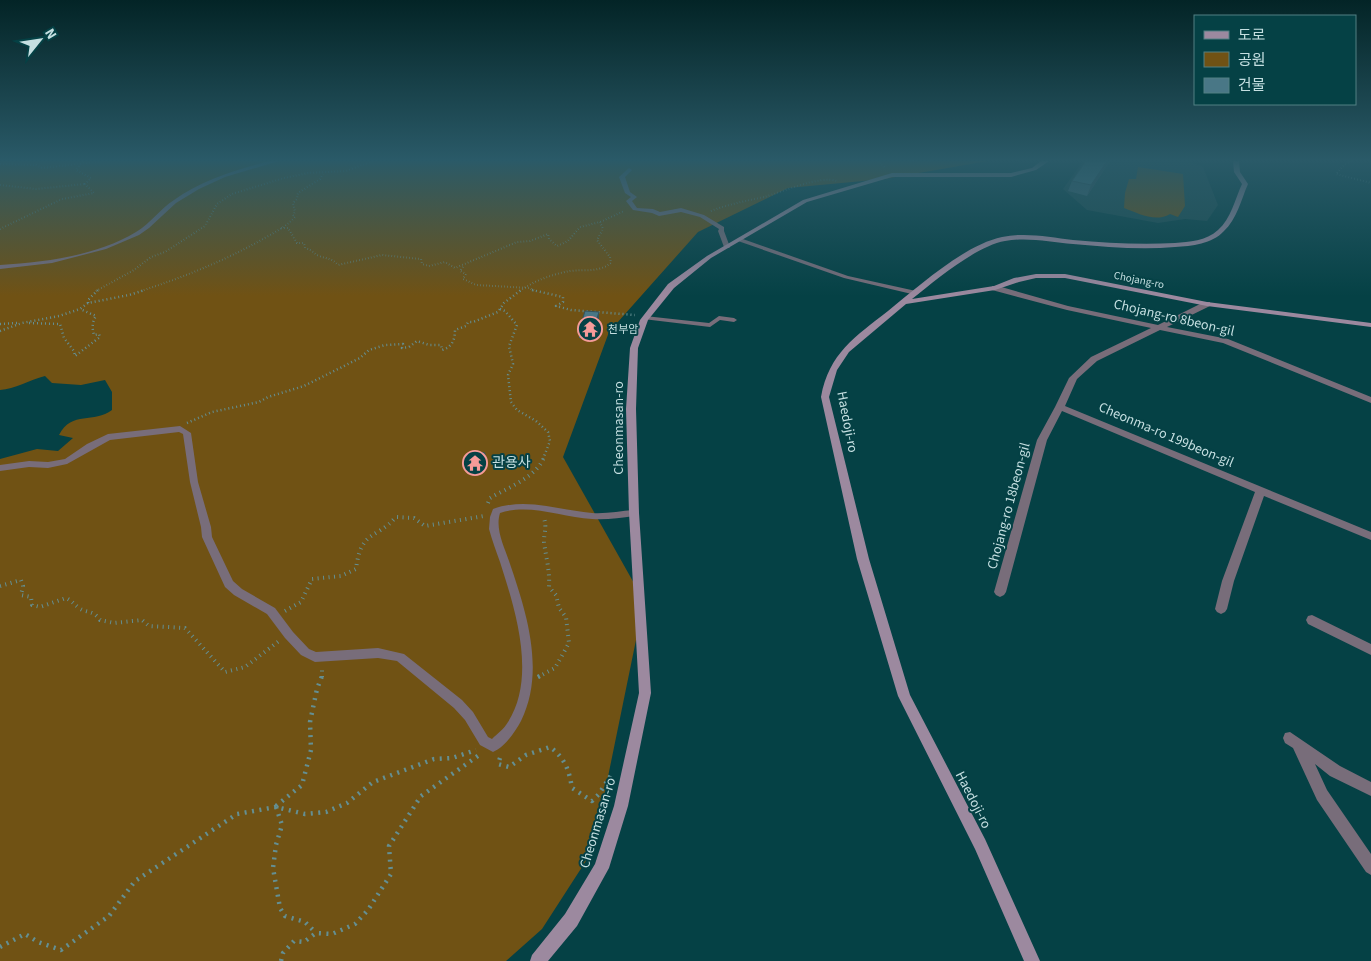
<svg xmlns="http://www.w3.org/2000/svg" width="1371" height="961" font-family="'Source Sans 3','Noto Sans KR',sans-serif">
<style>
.built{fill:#1b4d51}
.green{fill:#705214}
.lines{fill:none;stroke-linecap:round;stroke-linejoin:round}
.path-far3{stroke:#648f92;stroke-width:2;stroke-dasharray:0.5 2.5;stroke-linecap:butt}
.path-far2{stroke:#648f92;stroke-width:2.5;stroke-dasharray:1 3;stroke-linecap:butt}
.path-far1{stroke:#648f92;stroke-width:4;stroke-dasharray:1 4.5;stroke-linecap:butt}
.path{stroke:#648f92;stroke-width:4.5;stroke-dasharray:2 5.5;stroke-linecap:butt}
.lane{fill:#786d7a;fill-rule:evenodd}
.street{fill:#786d7a;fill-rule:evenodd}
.secondary{fill:#9c899f;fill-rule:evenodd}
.wall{fill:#3f6673}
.shaded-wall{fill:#33535e}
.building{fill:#497786;stroke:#33535e}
.labels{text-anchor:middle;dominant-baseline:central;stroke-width:4;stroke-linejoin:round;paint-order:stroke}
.far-street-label{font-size:11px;fill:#c5dfe1;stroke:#054145}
.far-poi-label{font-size:11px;fill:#c5dfe1;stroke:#054145;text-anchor:start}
.street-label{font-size:14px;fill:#c5dfe1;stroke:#054145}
.poi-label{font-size:14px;fill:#c5dfe1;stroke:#054145;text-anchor:start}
</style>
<rect width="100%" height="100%" fill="#054145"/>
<!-- built -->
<path class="built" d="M1083,161h105l15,6 15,38 -11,16 -22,-2 -27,4 -71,-13 -24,-21z"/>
<!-- green -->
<path class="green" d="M0,161h988l-104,18 -96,9 -90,44 -89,100 -46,125 81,144 -51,249 -51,79 -36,32h-506v-502l37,-10 21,2 15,-13 -14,-3c13,-25 35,-11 53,-25v-18l-7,-12 -24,5 -29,-2 -7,-7c-16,4 -30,13 -45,14z
M1138,167l45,7 2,32 -7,11 -8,-3c-15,9 -32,-1 -46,-6l1,-15 4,-14h7z"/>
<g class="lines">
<!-- path-far3 -->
<path class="path-far3" d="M883,161l-3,2 6,5
M910,161h9
M927,161h6
M1351,161l-7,4 -8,9 35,9
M0,164l36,1 6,3 62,-7
M0,185l36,4 49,-5
M711,211c18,-7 35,-10 53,-14 19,-5 55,-22 73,-16
M281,228h7l9,15h7l1,5c8,2 9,6 14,8 8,3 13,2 19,9l44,-10 39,4 1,5 7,2 16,-4 10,6 62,-26 13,-1 18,-7 1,5 8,7 11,-5 12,-14 20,-5 24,-11
M0,229l62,-30 32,-6 -9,-9 6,-6 -15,-8 7,-9
M463,267l-3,4 6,3 -3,5 13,6 53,3 6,3
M96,291l38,-21 17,-13 14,-5 40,-26 12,-22 15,-10 52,-16 24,-5 38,-2 27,-10
M141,291c43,-14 83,-30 122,-52 12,-7 23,-12 32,-22l-2,-2 2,-3 -2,-9 4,-4 1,-6 22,-14 3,-5
M520,291c13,-10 33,-17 50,-20 15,-2 28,2 41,-8l-1,-6 -13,-17 6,-11 -3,-7"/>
<!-- path-far2 -->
<path class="path-far2" d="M532,290l31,7v5l-7,4 15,4 64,5
M88,303v-3l10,-10
M500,309l5,2 12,14 -8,21 4,18 -5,11 3,27 6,8 19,11 12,11 2,9 -7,18
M29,323l31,1 4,14 10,13 1,5 25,-19 -1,-3 -5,1c-2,-7 -2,-13 2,-19l-16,-7
M0,324l18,-1
M0,331l22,-8 37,-7 21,-7 8,-6 41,-8 16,-5
M187,423l25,-11 47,-10 9,-5 36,-11 56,-28 9,-8 16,-5 18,-1 -1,4 7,-1 8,-6 12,4h12l1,5c10,-3 13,-10 13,-20l11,-4 2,-4h5l25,-10 6,-9 17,-13"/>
<!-- path-far1 -->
<path class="path-far1" d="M488,503l2,-5c17,-10 47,-21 54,-41
M0,586l21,-6 2,6 -2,9 10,2 1,8 8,2 26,-9c6,3 8,6 13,10 9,6 13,1 21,12l14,3 28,-3 7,6 36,2 40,44 20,-5 34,-26
M285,611l16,-9 11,-23 29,-3 15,-7c5,-40 20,-29 40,-52l18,1 11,8 59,-10
M322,677v-8
M538,677l17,-9 14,-25 -3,-26 -7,-9 -3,-13 -7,-8c1,-17 -3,-29 -5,-45 0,-10 3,-13 0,-24"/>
<!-- path -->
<path class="path" d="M538,677l2,-1
M500,758l-2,6 11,3 17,-12 24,-8c15,11 19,23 22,41l20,13 7,-7 14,-22
M276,806l26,-21 9,-35 -1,-28 7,-33 5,-13
M276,807l6,18 -6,20 -3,23 7,40 5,8 20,6 10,10
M0,947l25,-13 13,8 23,8 48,-34 26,-35 102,-67 39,-7 29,7 21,-2 21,-9 26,-21 61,-23 18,-1 24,-8
M281,961l2,-8 11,-12 10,1 12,-9 16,1 23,-10 13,-14 23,-36 -2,-28 32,-50 61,-43"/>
<!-- lane -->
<path class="lane" d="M269,161h10l-54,16 -26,12 -23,14 -27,25 -10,7 -33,14 -54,14 -52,6v-4c46,-3 96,-9 136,-33 15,-9 24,-23 38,-32 28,-20 62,-30 95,-39z
M629,168l3,2 -7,7 5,15 7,5 -5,4 5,7 16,1 7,3 21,-4 23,7 20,12v4l6,16 -1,1 -5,-1 -6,-16 1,-2 -19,-12 -19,-5 -22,4 -7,-3 -19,-3 -7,-9 5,-4 -6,-4 -6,-16z
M740,238l108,38 68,15 3,2 -3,2 -72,-17 -106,-37 -1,-1z
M645,316l64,7 10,-7 15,2 3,2 -3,2 -14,-2 -10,7 -67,-8v-2z
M180,426l11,7 7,49 13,45 1,10 21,44 9,8 33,19 18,24 16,17 7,3 62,-4 26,6 58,46 11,12 15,25 4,2c5,-5 12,-10 16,-17 29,-46 7,-113 -8,-160 -4,-11 -8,-22 -11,-33l1,-12 3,-8c33,-12 65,1 99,4 14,1 28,-2 42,-3l3,1 2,2 -2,2 -3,1c-14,2 -28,4 -42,3 -30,-2 -63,-16 -92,-6 -5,16 4,33 9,48 17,50 37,109 12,160 -6,11 -16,26 -28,31l-13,-7 -15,-25 -11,-12 -57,-47 -19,-3 -63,4 -14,-7 -16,-17 -18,-24 -33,-19 -9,-8 -23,-50 -1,-10 -11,-45 -7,-48 -4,-2 -69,8 -43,24 -19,4 -19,-1 -29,4v-6l29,-4 19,1 17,-3 22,-15 21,-10z"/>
<!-- street -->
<path class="street" d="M992,286h6l70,20 90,19 46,-23h6v4l-43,21 61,12 143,58v6l-148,-60 -63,-13 -63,31 -20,18 -12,27 306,126v8l-107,-44 -30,85 -7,28 -2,3 -4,2 -4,-2 -2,-3 7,-28 33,-89 -193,-81 -15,29 -41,152 -2,3 -4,2 -4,-2 -2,-3 43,-152 18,-33 14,-29 22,-21 60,-29 -84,-18 -75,-20z
M1312,615l59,29v11l-63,-31 -2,-4 2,-4z
M1290,732l50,34 31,16v14l-41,-20 -15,-12 12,26 44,64v21l-5,-3 -49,-72 -24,-52 -8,-5 -2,-5 2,-5z"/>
<!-- secondary -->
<path class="secondary" d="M1041,161h8l-13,9 -25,7h-119l-85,25 -96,56 -37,30 -26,32 -10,28 -2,61 3,104 12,180 -23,113 -19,62 -32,58 -29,35h-18l2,-6 33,-41 30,-50 19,-58 25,-113 -10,-180 -3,-104 4,-61 10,-28 28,-36 39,-28 96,-56 89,-27h119l21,-5z
M1233,161h6l1,11 8,12c-7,16 -11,35 -24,47 -12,13 -32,15 -49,16 -34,3 -68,0 -102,-3 -22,-2 -46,-7 -68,-3 -29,5 -69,39 -93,58l82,-13 20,-8 22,-4h29l142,28 164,21v4l-164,-21 -142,-28h-29l-17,4 -24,8 -89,14 -57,48 -12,18 -8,27 40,162 41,136 75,144 55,122h-16l-49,-112 -77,-153 -41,-137 -36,-162c8,-44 34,-60 67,-86 30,-24 76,-66 114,-74 23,-5 48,0 71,3 34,3 68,5 102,3 14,-1 31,-2 43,-13 13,-11 17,-31 24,-46l-8,-12z"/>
</g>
<!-- wall -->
<path class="wall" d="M1086,161h24l-23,35 -19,-5 4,-10z
M599,319l-6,20 -14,-1v-7z
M486,457l-8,13 -13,-2 -1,-4z"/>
<!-- shaded-wall -->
<path class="shaded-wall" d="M1107,161h3l-23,35 4,-11z
M599,312v7l-6,20v-8z
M485,453l1,4 -8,13 -1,-4z"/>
<!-- building -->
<path class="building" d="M1086,161h21l-16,24 -19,-4z
M585,311l14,1 -6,19h-14z
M472,451l13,2 -8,13 -13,-2z"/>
<!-- sky -->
<linearGradient id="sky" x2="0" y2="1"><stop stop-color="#032426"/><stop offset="0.54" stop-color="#2a5a68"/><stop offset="1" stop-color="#2a5a68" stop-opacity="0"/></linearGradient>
<rect width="1371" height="296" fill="url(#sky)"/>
<!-- icons -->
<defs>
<symbol id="temple-ring" viewBox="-11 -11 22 22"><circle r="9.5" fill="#054145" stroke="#f59b99" stroke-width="1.5"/><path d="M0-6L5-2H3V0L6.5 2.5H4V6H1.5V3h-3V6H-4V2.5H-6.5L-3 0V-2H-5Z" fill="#f59b99"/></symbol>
</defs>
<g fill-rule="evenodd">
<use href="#temple-ring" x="576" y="315" width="28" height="28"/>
<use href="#temple-ring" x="461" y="449" width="28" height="28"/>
</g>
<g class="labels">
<!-- far-street labels -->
<g class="far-street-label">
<text transform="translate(1139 280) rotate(11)">Chojang-ro</text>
</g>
<!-- far-poi labels -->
<g class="far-poi-label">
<text x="608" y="329">천부암</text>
</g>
<!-- street labels -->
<g class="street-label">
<text transform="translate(1174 318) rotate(13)">Chojang-ro 8beon-gil</text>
<text transform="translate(847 422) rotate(79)">Haedoji-ro</text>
<text transform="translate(619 428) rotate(-90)">Cheonmasan-ro</text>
<text transform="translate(1166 435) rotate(23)">Cheonma-ro 199beon-gil</text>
<text transform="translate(1009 506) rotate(-75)">Chojang-ro 18beon-gil</text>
<text transform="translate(973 800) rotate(63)">Haedoji-ro</text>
<text transform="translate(598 823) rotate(-73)">Cheonmasan-ro</text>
</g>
<!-- poi labels -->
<g class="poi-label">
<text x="492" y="463">관용사</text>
</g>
</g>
<!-- legend -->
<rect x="1194" y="15" width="162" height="90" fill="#054145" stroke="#528083"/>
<rect x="1204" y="31" width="25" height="8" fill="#9c899f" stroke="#528083"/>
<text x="1238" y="40" font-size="15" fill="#c5dfe1">도로</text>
<rect x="1204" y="52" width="25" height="15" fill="#705214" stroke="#528083"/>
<text x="1238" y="65" font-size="15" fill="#c5dfe1">공원</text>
<rect x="1204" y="78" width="25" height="15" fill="#497786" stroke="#528083"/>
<text x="1238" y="90" font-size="15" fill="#c5dfe1">건물</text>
<!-- north arrow -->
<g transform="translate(40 40) rotate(60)" stroke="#054145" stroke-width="4" paint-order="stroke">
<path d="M0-4L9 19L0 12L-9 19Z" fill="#c5dfe1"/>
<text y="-8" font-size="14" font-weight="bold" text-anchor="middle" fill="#c5dfe1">N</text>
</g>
</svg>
